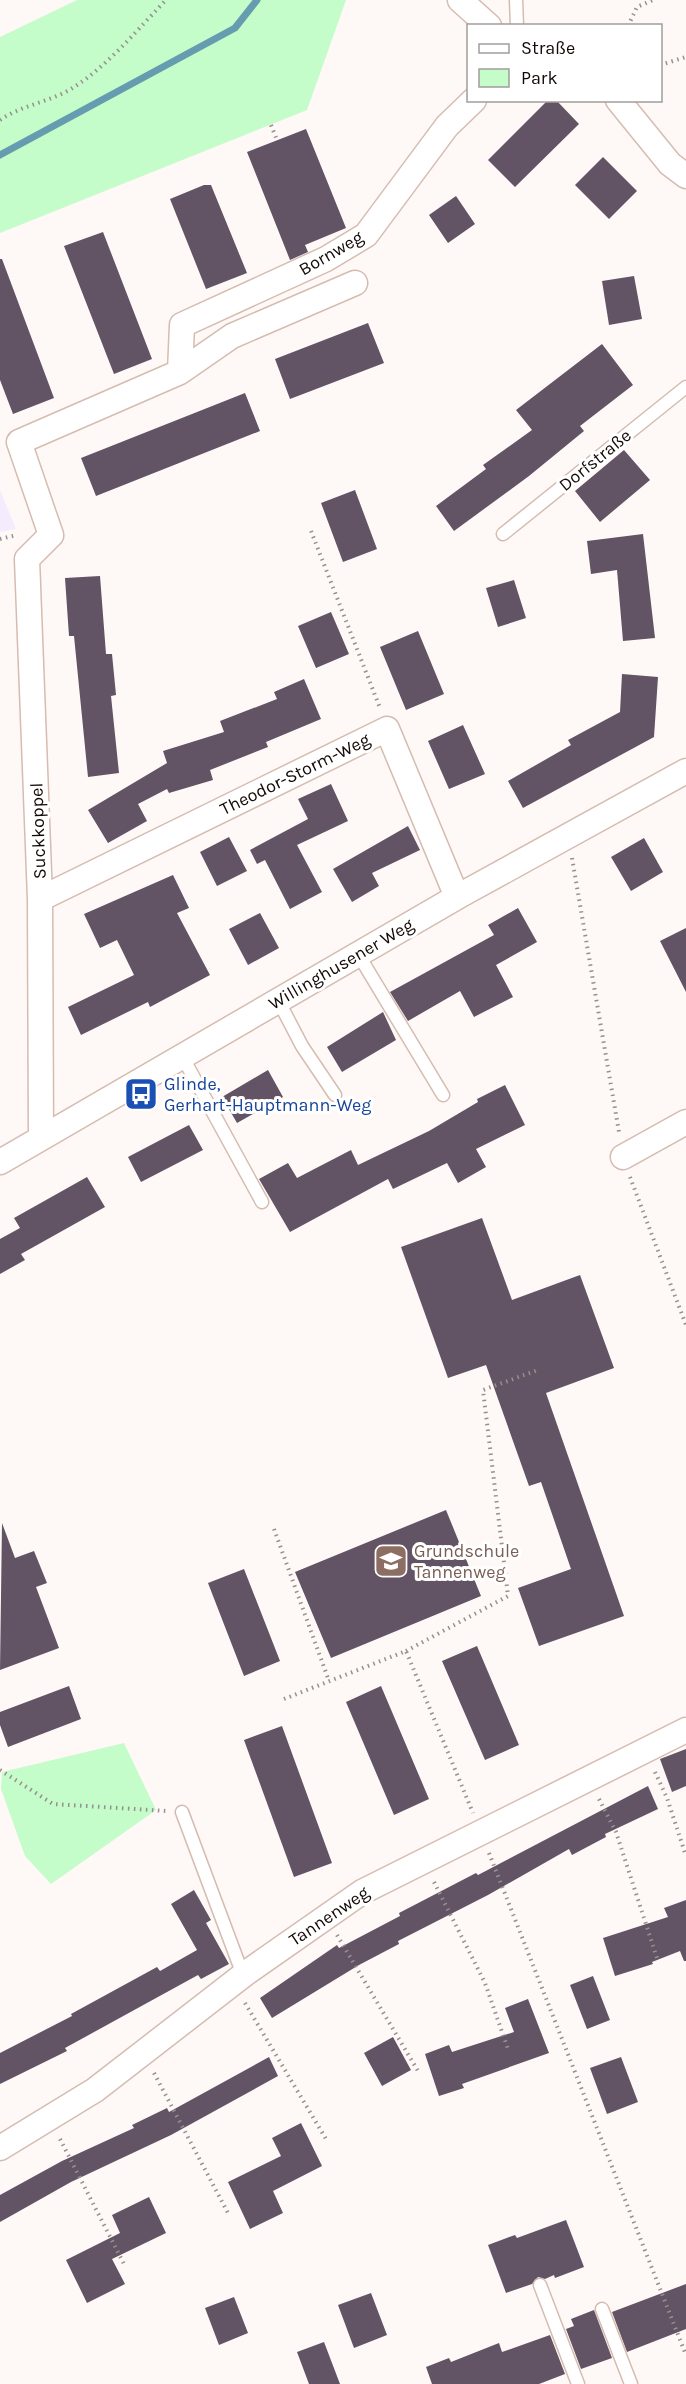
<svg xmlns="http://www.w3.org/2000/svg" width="686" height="2384" font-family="Karla,sans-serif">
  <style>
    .industrial { fill: #f4ecfd }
    .green { fill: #c4fcca }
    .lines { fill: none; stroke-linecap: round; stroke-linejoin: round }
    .stream { stroke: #669caf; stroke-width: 7 }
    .building { fill: #625365 }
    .lane-casing { stroke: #d6bcb0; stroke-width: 15 }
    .street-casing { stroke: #d6bcb0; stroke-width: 27 }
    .path { stroke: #97908d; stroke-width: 4; stroke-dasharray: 1.5 4.5; stroke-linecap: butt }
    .lane { stroke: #fff; stroke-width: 12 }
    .street { stroke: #fff; stroke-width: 24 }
    .labels { text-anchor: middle; stroke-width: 6; stroke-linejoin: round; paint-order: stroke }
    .street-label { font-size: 18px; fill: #130a07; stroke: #fff }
    .transit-label { font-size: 18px; fill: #164399; stroke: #fff; text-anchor: start }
    .education-label { font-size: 18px; fill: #785e54; stroke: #fff; text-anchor: start }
  </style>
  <rect width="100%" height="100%" fill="#fef9f6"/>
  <path class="industrial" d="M0 490 16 529 0 532Z"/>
  <path class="green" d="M77 0H346L307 110 0 233V37Z
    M124 1743 156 1810 51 1884 25 1856 1 1789 2 1772Z"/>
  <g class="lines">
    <path class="stream" d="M0 155 235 28 257 0"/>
  </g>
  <path class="building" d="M548 100H556L579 124 515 187 488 160Z
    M306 129 346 228 305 245 308 252 290 260 247 152Z
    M603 157 637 191 609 219 575 185Z
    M204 185H211L247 273 206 289 170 199Z
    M456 196 475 224 448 243 429 215Z
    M103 232 152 359 114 374 64 246Z
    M0 259H2L54 398 13 414 0 380Z
    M634 276 642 319 609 325 602 281Z
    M368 323 384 363 290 399 275 359Z
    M602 344 633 385 580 426 584 431 529 476 454 531 436 506 486 469 483 465 532 430 516 410Z
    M245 393 260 431 96 496 81 458Z
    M624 450 650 480 600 522 575 491Z
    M355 490 377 549 343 562 321 503Z
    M643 534 655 638 623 641 617 570 591 574 587 541Z
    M100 576 106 654H112L116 695 111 696 119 773 88 777 74 636H69L65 578Z
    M514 580 526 618 498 627 486 588Z
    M331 612 349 654 316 668 298 626Z
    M418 631 444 694 406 710 380 647Z
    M622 674 658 677 654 737 523 808 508 781 571 745 568 740 620 712Z
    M304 679 321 719 266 742 268 747 210 770 213 780 169 793 167 789 138 804 147 821 108 843 88 810 167 763 163 751 224 732 220 721 277 699 274 692Z
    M463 725 485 774 449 789 428 741Z
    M331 784 348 821 297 845 322 892 290 909 265 860 257 864 250 850 308 819 298 799Z
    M408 826 420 850 372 873 379 886 352 902 333 869Z
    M229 837 247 871 217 886 200 852Z
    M644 838 663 872 631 891 611 857Z
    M173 875 189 908 177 913 210 975 150 1007 148 1002 81 1035 68 1007 134 975 117 940 100 948 84 914Z
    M518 908 537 942 496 965 513 997 474 1017 460 991 408 1021 390 992 494 935 488 925Z
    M260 913 279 948 248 965 229 929Z
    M686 928V992L660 941Z
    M383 1012 396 1040 342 1072 327 1047Z
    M268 1070 283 1097 237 1123 222 1097Z
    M505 1085 525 1125 476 1149 486 1167 458 1183 447 1163 393 1189 388 1179 290 1232 259 1179 288 1163 297 1178 351 1150 358 1165 429 1131 478 1102 477 1099Z
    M189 1125 203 1150 141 1182 128 1157Z
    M87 1177 105 1207 21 1254 25 1260 0 1274V1239L20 1228 14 1218Z
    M482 1218 512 1300 580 1275 614 1368 546 1393 624 1616 539 1646 518 1588 571 1569 541 1482 529 1486 486 1365 448 1378 401 1247Z
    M446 1510 481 1596 331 1658 295 1572Z
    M2 1523 15 1558 34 1551 47 1583 36 1587 59 1648 0 1670Z
    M244 1569 280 1661 244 1676 208 1583Z
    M477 1646 519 1745 485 1760 442 1661Z
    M69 1686 81 1719 8 1747 0 1725V1712Z
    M381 1686 429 1799 394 1815 346 1702Z
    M282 1726 332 1863 294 1877 244 1740Z
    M686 1749V1786L672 1792 660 1759Z
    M648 1786 658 1809 605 1834 606 1837 572 1855 569 1849 488 1895 398 1941 399 1944 359 1965 272 2018 260 1998 337 1945 339 1948 400 1916 399 1913 476 1873 478 1875Z
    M194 1890 211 1920 206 1923 229 1964 201 1979 198 1975 65 2048 67 2051 0 2084V2053L72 2016 71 2014 157 1967 160 1971 197 1950 171 1904Z
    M686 1900V1961H684L680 1951 652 1962 653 1964 615 1976 603 1938 668 1917 664 1908Z
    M593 1976 610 2020 587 2029 570 1985Z
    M528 1999 549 2053 462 2084 464 2088 439 2096 425 2054 449 2045 452 2052 514 2032 505 2008Z
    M393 2037 411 2070 382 2086 364 2053Z
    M269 2057 278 2076 171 2135 71 2182 0 2222V2195L62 2161 134 2128 132 2125 167 2108 169 2112Z
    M621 2057 638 2102 607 2114 590 2068Z
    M301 2123 322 2166 273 2191 283 2213 250 2229 228 2182 281 2156 272 2138Z
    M149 2197 166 2233 112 2259 125 2284 87 2303 66 2260 120 2233 112 2215Z
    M566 2220 584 2267 555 2278 554 2275 545 2279 538 2277 532 2284 506 2293 488 2245 515 2235 517 2238Z
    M686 2284V2329L627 2352 612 2312Z
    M371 2293 387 2335 354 2348 338 2305Z
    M234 2297 248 2333 219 2345 205 2308Z
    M594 2310 612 2358 581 2369 566 2329 574 2326 571 2319Z
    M550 2335 565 2374 539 2384H432L426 2367 449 2358 451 2362 499 2343 502 2352Z
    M324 2342 340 2384H309L297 2352Z"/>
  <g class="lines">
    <g class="lane-casing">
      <path id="lane" d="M516 0 517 26
        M503 534 686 387
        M358 954 443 1095
        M278 1000 302 1046 335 1095
        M182 1056 262 1202
        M182 1812 243 1975
        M540 2285 578 2384
        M602 2309 631 2384"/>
    </g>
    <g class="street-casing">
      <path id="street" d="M460 0 489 26
        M618 100 670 164 686 176
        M180 372 232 336 355 283
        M40 899 387 729 457 897
        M41 1137 40 899 27 559 51 535 19 442 180 372 182 325 326 259 366 235 447 126 474 100
        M623 1157 686 1122
        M0 1162 457 897 686 771
        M0 2148 95 2090 246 1973 362 1892 686 1730"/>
    </g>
    <path class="path" d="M628 26 637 7 653 0
      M660 65 686 57
      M0 120C22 105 49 102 71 89 107 67 137 30 166 0
      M271 125 277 140
      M311 531 380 708
      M0 539 17 535
      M572 858 619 1132
      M630 1177 686 1325
      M274 1529 329 1681
      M406 1651 508 1596 483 1390 538 1370
      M284 1699 406 1651 473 1813
      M0 1770 53 1804 167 1811
      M655 1772 667 1798 686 1856
      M599 1799 616 1832 657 1958
      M489 1853 686 2355
      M434 1882 485 1983 508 2049
      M337 1935 418 2071
      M245 2003 326 2139
      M154 2073 228 2213
      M60 2139 124 2264"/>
    <use href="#lane" class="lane"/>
    <use href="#street" class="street"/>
  </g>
  <defs>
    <g id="bus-square" transform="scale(1.725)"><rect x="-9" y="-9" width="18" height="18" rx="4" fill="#1a4fb4" stroke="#fff"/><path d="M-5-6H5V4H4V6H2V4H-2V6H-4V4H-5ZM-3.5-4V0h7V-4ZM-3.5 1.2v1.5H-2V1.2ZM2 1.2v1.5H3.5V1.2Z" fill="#fff"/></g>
    <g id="school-square" transform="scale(1.725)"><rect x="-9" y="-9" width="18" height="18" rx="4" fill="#8d6e63" stroke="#fff"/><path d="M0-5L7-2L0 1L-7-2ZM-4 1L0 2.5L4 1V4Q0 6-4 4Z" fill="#fff"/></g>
  </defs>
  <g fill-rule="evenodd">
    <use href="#bus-square" x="141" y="1094"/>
    <use href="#school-square" x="391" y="1561"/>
  </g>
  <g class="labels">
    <g class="street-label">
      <text transform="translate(331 253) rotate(-30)" y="6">Bornweg</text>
      <text transform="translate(595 460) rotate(-39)" y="6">Dorfstraße</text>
      <text transform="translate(295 774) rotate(-26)" y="6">Theodor-Storm-Weg</text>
      <text transform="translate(38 831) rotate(-92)" y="6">Suckkoppel</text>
      <text transform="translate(341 964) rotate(-30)" y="6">Willinghusener Weg</text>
      <text transform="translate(329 1916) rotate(-34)" y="6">Tannenweg</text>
    </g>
    <g class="transit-label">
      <text x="164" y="1090">Glinde,<tspan x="164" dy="21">Gerhart-Hauptmann-Weg</tspan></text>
    </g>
    <g class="education-label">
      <text x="414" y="1557">Grundschule<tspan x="414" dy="21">Tannenweg</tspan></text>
    </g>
  </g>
  <rect x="467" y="24" width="195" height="78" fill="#ffffff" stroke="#a19d9c" stroke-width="1.5"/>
  <rect x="479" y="44" width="30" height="9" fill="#ffffff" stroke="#a19d9c" stroke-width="1.5"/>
  <text x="521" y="54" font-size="18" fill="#130a07">Straße</text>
  <rect x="479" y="69" width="30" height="18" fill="#c4fcca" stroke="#a19d9c" stroke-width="1.5"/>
  <text x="521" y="84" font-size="18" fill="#130a07">Park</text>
</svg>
